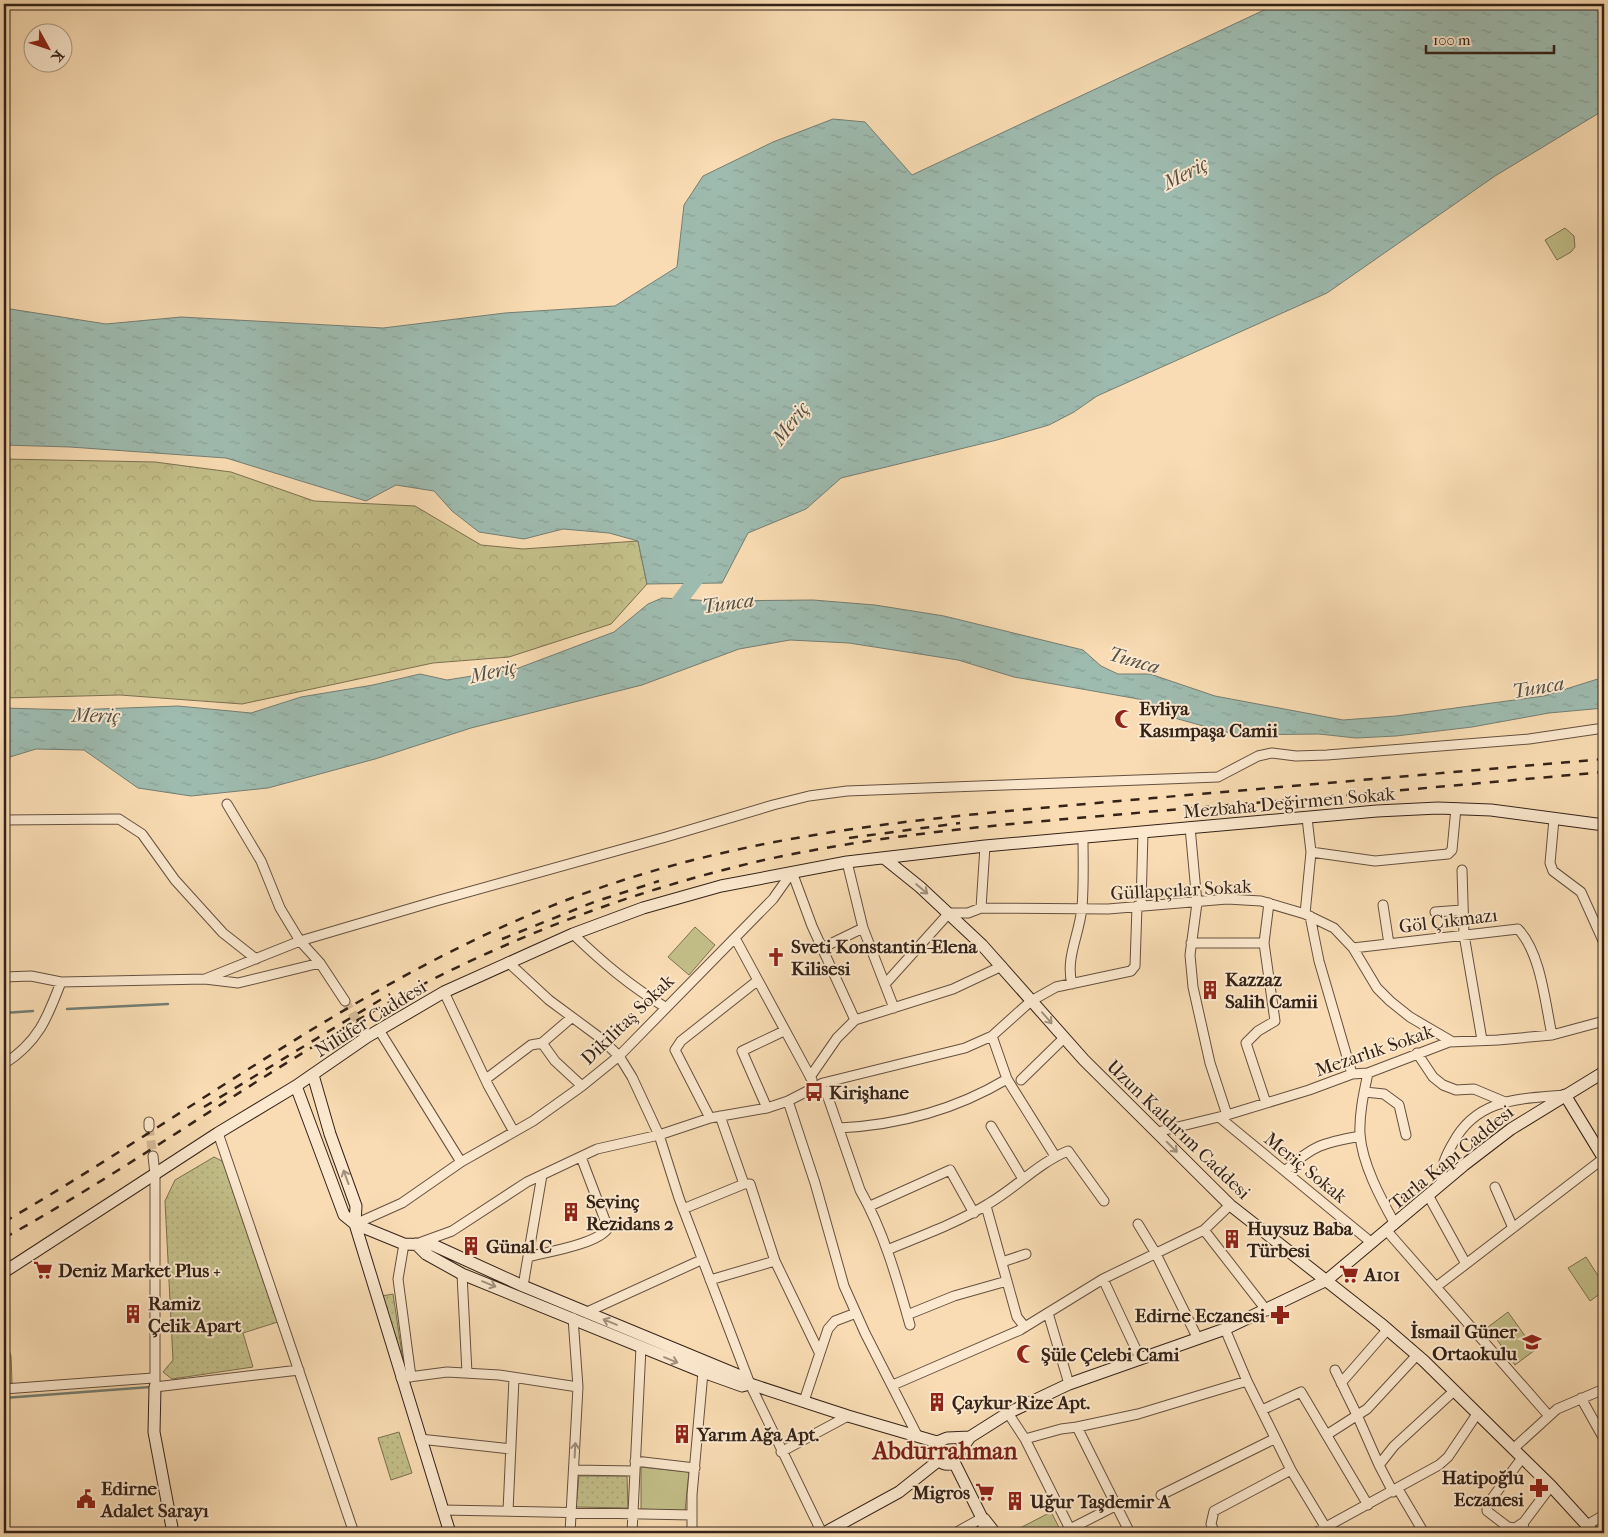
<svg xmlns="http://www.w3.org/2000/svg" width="1608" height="1537" font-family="'IM FELL French Canon',serif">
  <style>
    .grass { fill: url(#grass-dots); stroke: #7c7050 }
    .forest { fill: url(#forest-crowns); stroke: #7c7050 }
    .park { fill: #c3bf89; stroke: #7c7050 }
    .water { fill: url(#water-ripples); stroke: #747e73 }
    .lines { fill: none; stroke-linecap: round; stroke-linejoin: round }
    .stream { stroke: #747e73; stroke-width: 2.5 }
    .river { stroke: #9ebbaf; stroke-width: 15 }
    .street-tunnel { stroke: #d2b794; stroke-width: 9; stroke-dasharray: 9 4.5; stroke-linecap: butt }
    .street-casing { stroke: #65503f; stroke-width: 11 }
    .secondary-casing { stroke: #342218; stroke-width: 13 }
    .street { stroke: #fbe8ce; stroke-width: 9 }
    .secondary { stroke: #fbe8ce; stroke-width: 11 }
    .rail { stroke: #342218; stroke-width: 2.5; stroke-dasharray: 9 9; stroke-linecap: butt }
    .oneway { stroke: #a18f7c }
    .labels { text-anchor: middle; stroke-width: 4; stroke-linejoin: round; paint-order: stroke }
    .poi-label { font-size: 19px; font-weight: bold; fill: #342218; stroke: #fbe8ce; text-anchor: start }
    .street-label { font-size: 19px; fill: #342218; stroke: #fbe8ce }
    .water-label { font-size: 20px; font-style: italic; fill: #545045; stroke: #fbe8ce }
    .district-label { font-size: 24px; font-weight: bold; fill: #7a1f14; stroke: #fbe8ce }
  </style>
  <defs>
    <pattern id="grass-dots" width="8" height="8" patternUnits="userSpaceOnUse" patternTransform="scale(1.25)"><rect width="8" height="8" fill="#c3bf89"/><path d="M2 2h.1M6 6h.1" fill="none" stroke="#a8a476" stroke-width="1.8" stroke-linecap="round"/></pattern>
    <pattern id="forest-crowns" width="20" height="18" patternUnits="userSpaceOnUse" patternTransform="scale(1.25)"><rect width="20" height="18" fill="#c3bf89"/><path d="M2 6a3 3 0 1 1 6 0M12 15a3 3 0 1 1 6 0" fill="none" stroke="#a8a476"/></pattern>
    <pattern id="water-ripples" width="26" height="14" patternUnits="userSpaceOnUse" patternTransform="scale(1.25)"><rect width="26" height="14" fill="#9ebbaf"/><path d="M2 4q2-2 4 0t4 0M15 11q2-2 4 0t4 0" fill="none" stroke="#89a096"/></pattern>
  </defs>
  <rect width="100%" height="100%" fill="#f9dcb3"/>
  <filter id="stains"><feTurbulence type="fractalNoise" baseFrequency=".004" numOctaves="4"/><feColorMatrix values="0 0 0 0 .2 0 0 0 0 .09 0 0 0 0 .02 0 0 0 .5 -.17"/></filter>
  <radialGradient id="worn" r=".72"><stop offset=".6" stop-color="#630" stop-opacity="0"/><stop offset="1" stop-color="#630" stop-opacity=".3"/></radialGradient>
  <path class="grass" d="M214 1157 226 1163 278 1322 243 1333 253 1367 172 1379 163 1372 173 1360 165 1201 175 1180Z
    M393 1294 404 1367 382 1296Z
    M4 1337 11 1356 12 1383H4Z
    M399 1432 412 1473 391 1480 378 1438Z
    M579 1476H627L628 1508 576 1507Z"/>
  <path class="forest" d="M4 459 155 462 231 472 314 501 415 506 481 545 523 549 638 541 647 584 611 624 509 657 433 663 242 704 120 695 4 698Z"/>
  <path class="park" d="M1565 228 1574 236 1575 247 1571 252 1557 260 1545 240Z
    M695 927 715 945 689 975 668 957Z
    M1586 1257 1604 1285V1291L1590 1301 1568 1268Z
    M1508 1312 1535 1350 1515 1365 1488 1327Z
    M641 1467 689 1472 685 1511 641 1509Z
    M1051 1512 1062 1533H1023L1020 1528Z"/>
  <path class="water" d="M1277 4H1604V110L1495 176 1327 293 1097 396 1074 412 1049 425 997 440 841 478 806 509 748 533 722 583 647 584 638 541 609 533 563 529 524 539 479 532 452 511 434 491 396 485 366 501 226 458 70 447 4 445V308L106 324 181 317 383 328 505 313 615 306 677 267 684 205 703 176 773 142 833 119 865 122 912 175Z
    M662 598 712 601 813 600 875 605 944 616 1083 650 1101 666 1118 674H1150L1215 696 1343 720 1396 716 1544 696 1604 677V708L1549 713 1472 727 1396 736 1356 738 1319 734 1236 735 1178 719 1144 700 1014 677 958 660 849 643 790 640 739 649 642 685 471 728 375 759 268 788 191 796 138 788 84 750 36 749 10 757 4 755V708L73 710 178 706 251 713 301 697 373 685 420 674 447 680 516 669 614 632 648 604Z"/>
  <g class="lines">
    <path class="stream" d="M67 1009 168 1004
      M4 1013 33 1011
      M4 1398 150 1387"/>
    <path class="river" d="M669 615 705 567"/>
    <path class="street-tunnel" d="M345 1001 360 1026
      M149 1127 153 1156"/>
    <g class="street-casing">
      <path id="street" d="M227 804 261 861 280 908 300 941 320 963 345 1001
        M1554 819 1550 863 1553 871 1581 892 1604 943
        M4 820 119 819 142 834 175 880 223 933 256 959
        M1190 827 1197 903 1190 955 1193 987 1210 1063 1227 1115
        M1311 852 1375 861 1448 854 1452 850 1456 808
        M847 862 863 928 894 1008
        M1462 870 1464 935 1482 1040
        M792 872 812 926 855 1020
        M1141 905 1143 832
        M1383 905 1389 944
        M981 908 985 846
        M1435 912 1462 910
        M1305 914 1311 852 1307 818
        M1310 916 1319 961 1352 1074
        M573 934C603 963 629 985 665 1007
        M735 938 812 1080
        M1191 943H1264
        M822 948 863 928
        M1353 948 1518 929C1541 953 1545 1003 1552 1035
        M508 962 549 1000 599 1037 619 1056 632 1077 659 1135 679 1198 750 1384 822 1533
        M4 977 31 976 61 982 205 979 238 983 320 963
        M205 979 300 941 436 901 666 837 773 805 809 796 847 791 1218 777 1258 756 1272 753 1296 756 1327 755 1529 739 1604 728
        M886 983 949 913H968L981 908 1108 909 1227 899 1261 901 1305 914 1334 928 1353 948 1377 988 1390 1001 1410 1017 1451 1041
        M1072 984C1065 958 1080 933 1082 907 1084 884 1083 860 1083 837
        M444 992 488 1085 514 1132
        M360 1026 367 1037
        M379 1030 461 1162
        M992 1036 1007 1079 1055 1156
        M542 1043 555 1061 582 1086
        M1417 1053 1433 1077 1443 1085 1456 1090 1474 1089 1505 1102
        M4 1064C38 1042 47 1019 61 982
        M1368 1073C1364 1092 1359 1114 1360 1134 1362 1164 1381 1199 1395 1224
        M810 1077 837 1038 855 1020 953 989 1002 966
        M486 1079 531 1045 542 1043 571 1018
        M1021 1080 1064 1038
        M823 1083 860 1190C884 1232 897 1279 910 1325
        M1365 1092 1384 1094 1399 1105 1406 1135
        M788 1101 815 1183 844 1286 865 1333 917 1435
        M1266 1103 1246 1043 1258 1031 1275 1021 1264 943 1269 903
        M767 1108 742 1051 784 1031
        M1219 1117 1372 1243
        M710 1118 675 1050 681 1041 757 981
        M149 1122V1127
        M991 1126 1023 1179
        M839 1128C900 1125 955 1110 1007 1079
        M1157 1132 1227 1115 1309 1090 1352 1074 1368 1073 1449 1042 1498 1040 1552 1035 1604 1021
        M218 1133 354 1533
        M153 1156 155 1174V1387L299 1370
        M1285 1171C1313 1145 1323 1143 1360 1136
        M744 1184H750L775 1261
        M1442 1184C1440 1168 1445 1157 1453 1143 1477 1098 1519 1099 1564 1095
        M1495 1187 1513 1228
        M1428 1195 1466 1264
        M870 1206 950 1170 974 1213
        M986 1206 1017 1317 1025 1327
        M683 1209 744 1184 720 1116
        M355 1224 402 1203 461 1162 533 1121 582 1086 619 1056 773 899 792 872
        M1138 1224 1155 1252 1198 1339
        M1204 1230 1267 1311
        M1387 1231 1549 1416
        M419 1243 452 1231 527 1182 597 1149 659 1135 710 1118 767 1108 788 1101 823 1083 965 1048 992 1036 1031 1001 1056 987 1131 971 1135 966 1137 906
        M404 1244 398 1279 411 1377
        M887 1250C921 1236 957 1223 988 1204 1016 1188 1038 1163 1068 1151L1104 1201
        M528 1257C547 1252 598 1244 608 1228L581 1157
        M1002 1262 1026 1254
        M462 1274 467 1373
        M1103 1279 1140 1358
        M710 1280 775 1261 819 1352
        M523 1286 542 1175
        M1436 1287 1604 1158
        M587 1312 701 1260
        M1048 1313 1069 1384
        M907 1315 954 1296 1007 1281
        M1335 1370 1357 1415 1379 1465
        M401 1378 447 1372 499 1375 578 1387
        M1341 1383 1388 1329
        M893 1385 1020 1330 1103 1279 1204 1230 1230 1205
        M4 1389 153 1378
        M1581 1398 1604 1439
        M804 1401 828 1329 835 1321 856 1313
        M1262 1410 1301 1392 1368 1505
        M1008 1413 1025 1439 1072 1533
        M1077 1427 1138 1414 1247 1381
        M1328 1434 1367 1409 1417 1355
        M420 1439 511 1449
        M1025 1439 1061 1429 1077 1427 1130 1533
        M1513 1449 1557 1409 1604 1389
        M781 1452 848 1416
        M1522 1458 1487 1505V1511L1508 1527 1515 1528 1524 1522
        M635 1461 695 1468
        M574 1470 634 1471
        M1291 1470 1329 1533
        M1398 1489 1424 1533
        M1393 1492 1379 1465 1394 1446 1454 1391
        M1161 1495 1274 1439
        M442 1510 692 1515
        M508 1511 514 1378
        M1587 1525 1604 1515
        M1070 1529 1115 1506
        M570 1533 578 1387 573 1318
        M632 1533 641 1347
        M692 1533V1495L703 1372
        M955 1533 982 1518
        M1215 1533 1211 1524 1214 1511 1291 1470 1247 1381 1225 1329
        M1315 1533 1439 1465 1448 1457 1477 1414
        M1522 1533 1524 1522 1551 1486"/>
    </g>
    <g class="secondary-casing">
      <path id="secondary" d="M884 858 920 887 982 945 1084 1060 1230 1205 1380 1323 1424 1361 1551 1486 1594 1533
        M313 1075 330 1134 356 1206 355 1224 450 1533
        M296 1086 344 1215 355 1224 404 1244 433 1245 523 1286 743 1377 750 1384 848 1416 937 1442
        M1565 1095 1604 1159
        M416 1244 426 1254 462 1274 703 1372 742 1386 750 1384
        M4 1272 218 1133 296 1086 367 1037 444 992 573 934 643 908 721 886 847 862 985 846 1377 811 1438 808 1491 810 1604 825
        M155 1387 154 1432 173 1533
        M970 1437 947 1438 937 1442 933 1449C935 1458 941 1466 951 1464L970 1437 1008 1413 1069 1384 1225 1329 1327 1280 1464 1165 1511 1129 1604 1072
        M954 1462 982 1518 986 1533
        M984 1519 995 1533
        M824 1533 899 1492 938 1461"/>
    </g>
    <use href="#street" class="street"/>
    <use href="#secondary" class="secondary"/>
    <path class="rail" d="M849 838 960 823
      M502 939 594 902 659 881
      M204 1107 390 994
      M4 1222C198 1110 377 967 591 891 762 830 939 817 1119 801 1281 787 1443 773 1604 759
      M4 1238C171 1146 322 1025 497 949 582 911 673 881 764 860 897 831 1035 822 1170 810 1315 798 1460 785 1604 772"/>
  </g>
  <defs><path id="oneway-shaft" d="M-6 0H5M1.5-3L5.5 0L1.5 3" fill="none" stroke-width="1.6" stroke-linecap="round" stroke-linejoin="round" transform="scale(1.25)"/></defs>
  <g class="oneway">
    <use href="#oneway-shaft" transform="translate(922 889) rotate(40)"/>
    <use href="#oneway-shaft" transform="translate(1047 1018) rotate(49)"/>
    <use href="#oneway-shaft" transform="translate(1172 1147) rotate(45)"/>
    <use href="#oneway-shaft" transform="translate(346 1177) rotate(-110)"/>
    <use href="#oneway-shaft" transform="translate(489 1284) rotate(22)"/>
    <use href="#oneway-shaft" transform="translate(610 1322) rotate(-158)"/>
    <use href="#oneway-shaft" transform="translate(671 1360) rotate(22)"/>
    <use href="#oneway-shaft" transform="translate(575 1450) rotate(-87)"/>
  </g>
  <defs>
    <g id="mosque-bare" transform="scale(1.5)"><path d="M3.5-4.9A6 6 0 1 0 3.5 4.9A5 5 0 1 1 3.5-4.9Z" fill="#8f2418" stroke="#fbe8ce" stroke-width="2.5" paint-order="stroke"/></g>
    <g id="church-bare" transform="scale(1.5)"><path d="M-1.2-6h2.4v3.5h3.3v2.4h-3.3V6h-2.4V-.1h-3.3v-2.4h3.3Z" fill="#8f2418" stroke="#fbe8ce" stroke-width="2.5" paint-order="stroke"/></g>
    <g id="building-bare" transform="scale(1.5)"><path d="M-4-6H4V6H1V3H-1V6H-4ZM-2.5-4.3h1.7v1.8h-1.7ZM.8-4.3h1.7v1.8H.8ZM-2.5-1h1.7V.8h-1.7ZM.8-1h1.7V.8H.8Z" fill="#8f2418" stroke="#fbe8ce" stroke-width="2.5" paint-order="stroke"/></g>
    <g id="bus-bare" transform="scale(1.5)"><path d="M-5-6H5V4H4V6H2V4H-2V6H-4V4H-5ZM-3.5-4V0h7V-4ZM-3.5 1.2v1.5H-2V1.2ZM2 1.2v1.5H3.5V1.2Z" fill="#8f2418" stroke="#fbe8ce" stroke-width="2.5" paint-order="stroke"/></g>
    <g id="supermarket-bare" transform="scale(1.5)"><path d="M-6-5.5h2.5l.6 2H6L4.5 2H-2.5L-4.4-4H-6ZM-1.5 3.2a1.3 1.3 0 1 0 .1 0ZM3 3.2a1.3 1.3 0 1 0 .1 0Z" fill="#8f2418" stroke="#fbe8ce" stroke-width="2.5" paint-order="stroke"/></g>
    <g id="pharmacy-bare" transform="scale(1.5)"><path d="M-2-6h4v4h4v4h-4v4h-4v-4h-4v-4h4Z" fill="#8f2418" stroke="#fbe8ce" stroke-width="2.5" paint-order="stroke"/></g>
    <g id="school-bare" transform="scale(1.5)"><path d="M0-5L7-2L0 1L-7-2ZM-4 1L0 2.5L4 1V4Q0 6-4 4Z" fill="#8f2418" stroke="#fbe8ce" stroke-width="2.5" paint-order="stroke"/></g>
    <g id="civic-bare" transform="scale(1.5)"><path d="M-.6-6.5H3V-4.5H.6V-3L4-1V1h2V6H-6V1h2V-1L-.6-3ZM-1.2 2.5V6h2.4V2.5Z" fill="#8f2418" stroke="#fbe8ce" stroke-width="2.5" paint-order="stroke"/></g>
  </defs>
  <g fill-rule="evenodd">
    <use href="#mosque-bare" x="1124" y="719"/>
    <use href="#church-bare" x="776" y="957"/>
    <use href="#building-bare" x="1210" y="990"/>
    <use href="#bus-bare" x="814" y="1092"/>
    <use href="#building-bare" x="571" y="1212"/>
    <use href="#building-bare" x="1232" y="1239"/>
    <use href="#building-bare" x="471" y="1246"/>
    <use href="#supermarket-bare" x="43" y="1270"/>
    <use href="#supermarket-bare" x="1349" y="1274"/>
    <use href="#building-bare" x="133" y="1314"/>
    <use href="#pharmacy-bare" x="1280" y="1315"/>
    <use href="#school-bare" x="1532" y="1342"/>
    <use href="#mosque-bare" x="1026" y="1354"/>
    <use href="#building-bare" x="937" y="1402"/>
    <use href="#building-bare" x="682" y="1434"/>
    <use href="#pharmacy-bare" x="1539" y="1488"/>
    <use href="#supermarket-bare" x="985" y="1492"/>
    <use href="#civic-bare" x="86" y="1499"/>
    <use href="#building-bare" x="1015" y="1501"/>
  </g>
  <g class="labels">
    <g class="poi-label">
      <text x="1139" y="715">Evliya<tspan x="1139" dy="22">Kasımpaşa Camii</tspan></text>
      <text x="791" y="953">Sveti Konstantin-Elena<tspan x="791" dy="22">Kilisesi</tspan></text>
      <text x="1225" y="986">Kazzaz<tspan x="1225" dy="22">Salih Camii</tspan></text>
      <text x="829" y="1099">Kirişhane</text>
      <text x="586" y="1208">Sevinç<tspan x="586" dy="22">Rezidans 2</tspan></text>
      <text x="1247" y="1235">Huysuz Baba<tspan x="1247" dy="22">Türbesi</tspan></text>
      <text x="486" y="1253">Günal C</text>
      <text x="58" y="1277">Deniz Market Plus +</text>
      <text x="1364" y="1281">A101</text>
      <text x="148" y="1310">Ramiz<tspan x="148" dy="22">Çelik Apart</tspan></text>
      <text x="1265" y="1322" text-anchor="end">Edirne Eczanesi</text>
      <text x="1517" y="1338" text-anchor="end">İsmail Güner<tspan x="1517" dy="22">Ortaokulu</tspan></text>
      <text x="1041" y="1361">Şüle Çelebi Cami</text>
      <text x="952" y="1409">Çaykur Rize Apt.</text>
      <text x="697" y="1441">Yarım Ağa Apt.</text>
      <text x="1524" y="1484" text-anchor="end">Hatipoğlu<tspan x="1524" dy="22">Eczanesi</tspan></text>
      <text x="101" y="1495">Edirne<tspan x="101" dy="22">Adalet Sarayı</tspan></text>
      <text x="970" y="1499" text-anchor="end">Migros</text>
      <text x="1030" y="1508">Uğur Taşdemir A</text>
    </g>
    <g class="street-label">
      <text transform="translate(1289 802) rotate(-5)" y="7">Mezbaha Değirmen Sokak</text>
      <text transform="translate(1181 889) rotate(-3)" y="7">Güllapçılar Sokak</text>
      <text transform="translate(1448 920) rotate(-7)" y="7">Göl Çıkmazı</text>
      <text transform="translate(370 1018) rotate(-32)" y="7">Nilüfer Caddesi</text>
      <text transform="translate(627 1019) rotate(-44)" y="7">Dikilitaş Sokak</text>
      <text transform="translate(1374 1050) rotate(-19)" y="7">Mezarlık Sokak</text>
      <text transform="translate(1179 1129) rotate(44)" y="7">Uzun Kaldırım Caddesi</text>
      <text transform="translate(1451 1157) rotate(-39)" y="7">Tarla Kapı Caddesi</text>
      <text transform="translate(1306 1167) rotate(39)" y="7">Meriç Sokak</text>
    </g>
    <g class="water-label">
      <text transform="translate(1185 173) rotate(-28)" y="7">Meriç</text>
      <text transform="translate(790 423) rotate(-53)" y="7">Meriç</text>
      <text transform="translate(728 603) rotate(-8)" y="7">Tunca</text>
      <text transform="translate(1134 660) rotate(16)" y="7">Tunca</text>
      <text transform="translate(493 671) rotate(-13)" y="7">Meriç</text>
      <text transform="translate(1538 687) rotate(-10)" y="7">Tunca</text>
      <text transform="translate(96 715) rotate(1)" y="7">Meriç</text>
    </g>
    <g class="district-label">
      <text x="945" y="1459">Abdurrahman</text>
    </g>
  </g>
  <rect width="1608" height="1537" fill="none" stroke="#f9dcb3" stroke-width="20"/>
  <rect x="5" y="5" width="1598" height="1527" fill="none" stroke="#342218" stroke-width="2.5"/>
  <rect x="10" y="10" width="1588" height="1517" fill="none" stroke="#342218"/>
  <g transform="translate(48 48) rotate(130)"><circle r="24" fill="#fbe8ce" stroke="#ab9985"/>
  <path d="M0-4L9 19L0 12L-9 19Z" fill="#8f2418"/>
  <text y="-8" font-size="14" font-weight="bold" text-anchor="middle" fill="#342218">K</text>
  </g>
  <path d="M1426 45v8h128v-8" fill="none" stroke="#342218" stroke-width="2.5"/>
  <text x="1433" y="45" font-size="15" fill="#342218" stroke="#fbe8ce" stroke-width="4" paint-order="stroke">100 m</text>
  <rect width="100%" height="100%" filter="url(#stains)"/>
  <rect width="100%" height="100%" fill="url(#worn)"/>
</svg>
